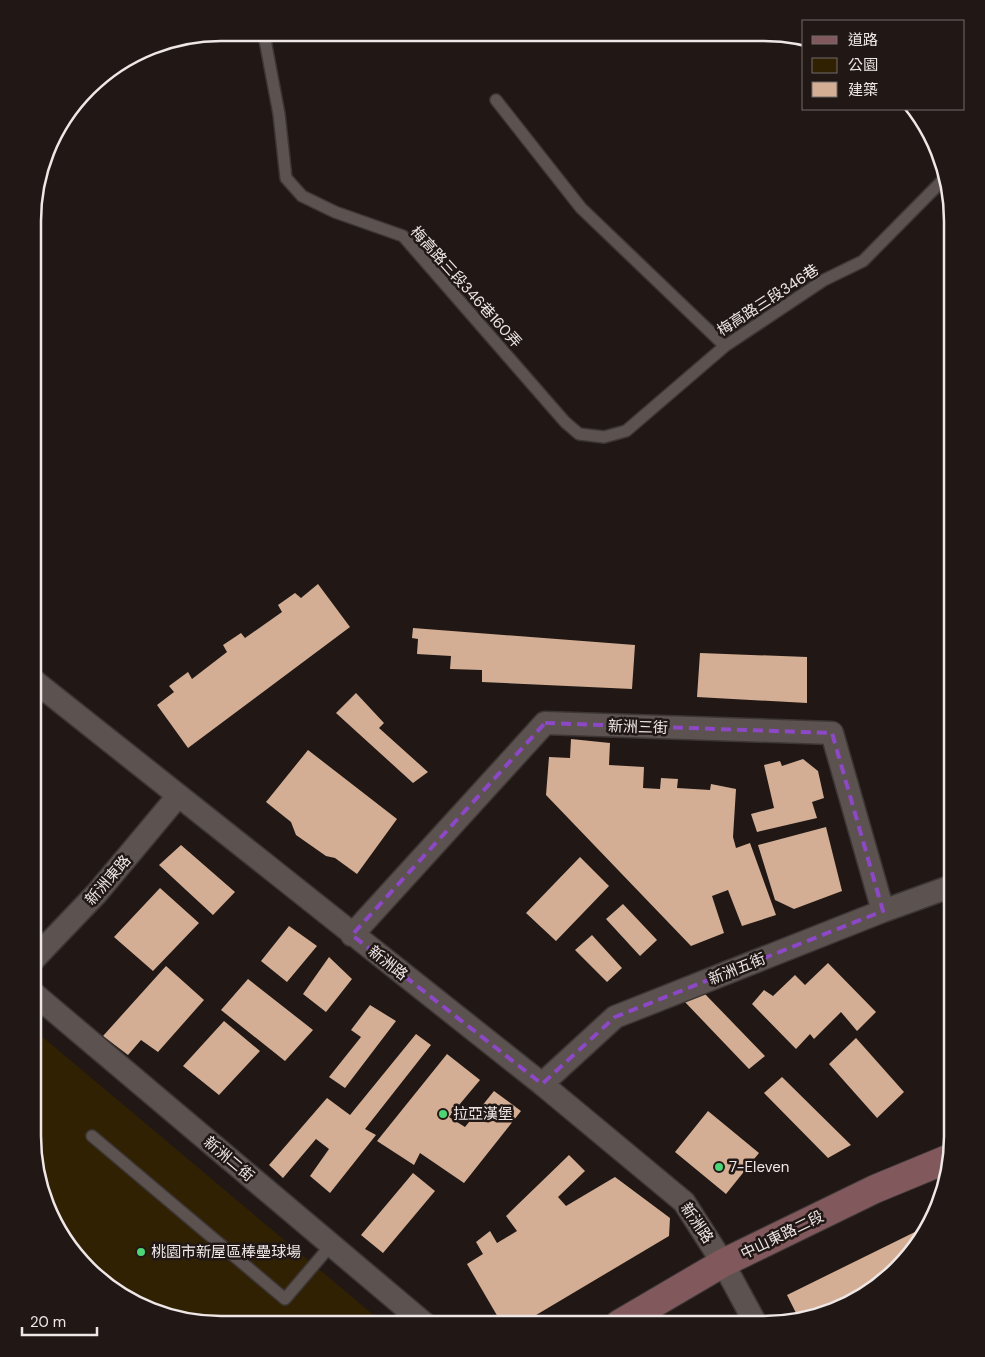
<svg xmlns="http://www.w3.org/2000/svg" width="985" height="1357" font-family="'DM Sans','Noto Sans TC',sans-serif">
  <style>
    .green { fill: #312103 }
    .building { fill: #d3ae94 }
    .lines { fill: none; stroke-linecap: round; stroke-linejoin: round }
    .service-casing { stroke: #3c3635; stroke-width: 14 }
    .minor-casing { stroke: #3c3635; stroke-width: 25 }
    .secondary-casing { stroke: #3c3635; stroke-width: 30 }
    .service { stroke: #5c524f; stroke-width: 11 }
    .minor { stroke: #5c524f; stroke-width: 22 }
    .secondary { stroke: #81585c; stroke-width: 28 }
    .marked { fill: none; stroke: #8c48c5; stroke-width: 4; stroke-dasharray: 10 6; stroke-linejoin: round }
    .poi-dot { fill: #4dd676; stroke: #211816; stroke-width: 2 }
    .labels { text-anchor: middle; stroke-width: 5; stroke-linejoin: round; paint-order: stroke }
    .street-label { font-size: 15px; fill: #eee7e6; stroke: #211816 }
    .poi-label { font-size: 15px; fill: #eee7e6; stroke: #211816; text-anchor: start }
    .rim { fill: none; stroke: #eee7e6; stroke-width: 2.5 }
  </style>
  <rect width="100%" height="100%" fill="#211816"/>
  <path class="green" d="M33 1029 383 1323H197L150 1310 107 1286 52 1219 33 1136Z"/>
  <path class="building" d="M318 584 350 627 188 748 157 705 174 692 169 686 188 672 192 679 227 652 223 645 241 633 245 638 282 612 278 605 295 593 301 598Z
    M413 628 635 645 632 689 482 682V670L450 669 451 656 417 654 418 639 412 638Z
    M700 653 807 657V703L697 697Z
    M947 654H952V703H944Z
    M356 693 384 723 379 728 428 772 413 783 336 713Z
    M571 739 610 743 609 765 644 767 643 788 660 789 661 778 678 779 677 788 710 790 711 784 736 789 733 837 736 848 750 843 776 915 742 926 728 890 712 896 724 933 691 946 546 795 549 757 570 758Z
    M308 750 397 819 357 874 335 858 326 856 296 835 291 822 266 802Z
    M803 759 818 771 824 798 812 802 817 818 757 832 751 814 774 808 764 765 780 761 782 766Z
    M826 827 842 891 794 909 775 900 758 845Z
    M181 845 235 892 213 915 159 865Z
    M580 857 609 886 556 941 526 913Z
    M160 888 199 923 153 971 114 937Z
    M623 904 657 940 640 956 606 919Z
    M289 926 317 946 287 982 261 961Z
    M592 935 622 968 607 982 575 950Z
    M329 957 352 979 326 1012 303 994Z
    M828 963 876 1012 857 1031 841 1012 814 1039 810 1034 796 1049 752 1004 764 990 773 996 795 975 805 985Z
    M166 966 204 1000 158 1052 141 1040 128 1055 103 1036Z
    M248 979 313 1030 285 1061 221 1010Z
    M705 994 765 1056 749 1069 684 1001Z
    M370 1005 396 1021 345 1088 329 1077 361 1037 351 1030Z
    M224 1021 260 1051 219 1095 183 1066Z
    M416 1034 431 1045 365 1129 376 1135 330 1193 310 1176 329 1149 316 1139 283 1178 269 1165 327 1098 350 1115Z
    M856 1038 904 1092 877 1118 829 1064Z
    M447 1054 480 1080 449 1117 465 1127 494 1091 521 1111 464 1183 420 1153 414 1165 377 1141Z
    M782 1077 851 1145 828 1158 764 1093Z
    M708 1111 759 1153 726 1194 675 1152Z
    M569 1155 585 1171 558 1197 566 1206 615 1177 670 1218 669 1236 521 1324H502L467 1264 483 1254 476 1242 490 1231 497 1243 517 1231 506 1216Z
    M413 1173 435 1191 383 1253 361 1235Z
    M923 1228 925 1232 920 1241 888 1278 847 1305 798 1317 787 1295Z"/>
  <g class="lines">
    <g class="service-casing">
      <path id="service" d="M261 33 265 40 279 114 286 178 302 196 335 212 403 236 565 422 579 434 604 437 626 431 725 346 824 280 863 261 943 180
        M496 100 581 208 725 346
        M950 717H952
        M92 1136 285 1299 331 1245"/>
    </g>
    <g class="minor-casing">
      <path id="minor" d="M33 680 542 1084 684 1202 723 1263 756 1324
        M352 935 545 723 832 733 883 911
        M33 960 97 893 178 796
        M33 993 425 1324
        M542 1084 615 1017 883 911 952 886"/>
    </g>
    <g class="secondary-casing">
      <path id="secondary" d="M619 1324 723 1263 875 1189 950 1158"/>
    </g>
    <use href="#service" class="service"/>
    <use href="#minor" class="minor"/>
    <use href="#secondary" class="secondary"/>
  </g>
  <path class="marked" d="M545 723 832 733 883 911 615 1017 542 1084 352 935Z"/>
  <g class="poi-dot">
    <circle cx="443" cy="1114" r="5"/>
    <circle cx="719" cy="1167" r="5"/>
    <circle cx="141" cy="1252" r="5"/>
  </g>
  <g class="labels">
    <g class="street-label">
      <text transform="translate(466 287) rotate(48)" y="5">梅高路三段346巷160弄</text>
      <text transform="translate(768 300) rotate(-33)" y="5">梅高路三段346巷</text>
      <text transform="translate(638 727) rotate(2)" y="5">新洲三街</text>
      <text transform="translate(108 880) rotate(-49)" y="5">新洲東路</text>
      <text transform="translate(388 963) rotate(38)" y="5">新洲路</text>
      <text transform="translate(737 969) rotate(-22)" y="5">新洲五街</text>
      <text transform="translate(229 1159) rotate(40)" y="5">新洲二街</text>
      <text transform="translate(697 1223) rotate(56)" y="5">新洲路</text>
      <text transform="translate(782 1235) rotate(-26)" y="5">中山東路二段</text>
    </g>
    <g class="poi-label">
      <text x="453" y="1119">拉亞漢堡</text>
      <text x="729" y="1172">7-Eleven</text>
      <text x="151" y="1257">桃園市新屋區棒壘球場</text>
    </g>
  </g>
  <path d="M0 0H985V1357H0ZM221 41H764A180 180 0 0 1 944 221V1136A180 180 0 0 1 764 1316H221A180 180 0 0 1 41 1136V221A180 180 0 0 1 221 41Z" fill="#211816" fill-rule="evenodd"/>
  <path class="rim" d="M221 41H764A180 180 0 0 1 944 221V1136A180 180 0 0 1 764 1316H221A180 180 0 0 1 41 1136V221A180 180 0 0 1 221 41Z"/>
  <rect x="802" y="20" width="162" height="90" fill="#211816" stroke="#736b69"/>
  <rect x="812" y="36" width="25" height="8" fill="#81585c" stroke="#736b69"/>
  <text x="848" y="45" font-size="15" fill="#eee7e6">道路</text>
  <rect x="812" y="58" width="25" height="15" fill="#312103" stroke="#736b69"/>
  <text x="848" y="70" font-size="15" fill="#eee7e6">公園</text>
  <rect x="812" y="82" width="25" height="15" fill="#d3ae94" stroke="#736b69"/>
  <text x="848" y="95" font-size="15" fill="#eee7e6">建築</text>
  <path d="M22 1327v8h75v-8" fill="none" stroke="#eee7e6" stroke-width="2.5"/>
  <text x="30" y="1327" font-size="15" fill="#eee7e6" stroke="#211816" stroke-width="4" paint-order="stroke">20 m</text>
</svg>
